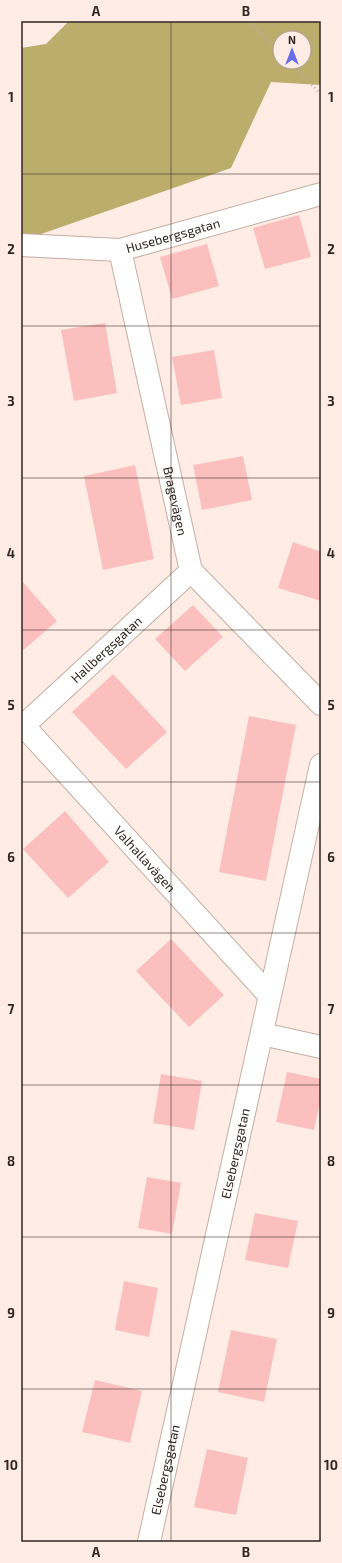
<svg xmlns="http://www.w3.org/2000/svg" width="342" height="1563" font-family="'Exo 2',sans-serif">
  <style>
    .forest { fill: #bcad6d; fill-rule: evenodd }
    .building { fill: #fbc0be }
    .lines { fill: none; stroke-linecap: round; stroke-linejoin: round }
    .street-casing { stroke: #c3aea4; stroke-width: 24 }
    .path { stroke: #bcada6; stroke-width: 2.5; stroke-dasharray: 1 3; stroke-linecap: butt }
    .street { stroke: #fff; stroke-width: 22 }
    .grid { fill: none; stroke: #2f2723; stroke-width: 1; stroke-opacity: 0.55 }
    .labels { text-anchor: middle; stroke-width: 4; stroke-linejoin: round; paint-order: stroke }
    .street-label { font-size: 13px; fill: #2f2723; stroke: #ffece4 }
    .neatline { fill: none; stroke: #2f2723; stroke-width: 1.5 }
    .grid-label { font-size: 13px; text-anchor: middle; font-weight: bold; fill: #2f2723 }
  </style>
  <rect width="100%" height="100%" fill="#ffece4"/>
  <path class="forest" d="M69 21H321V85L271 82 231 168 21 241V48L46 44ZM280 38H304V62H280Z"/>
  <path class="building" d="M299 215 311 257 265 269 253 228Z
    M207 244 219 286 172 299 160 257Z
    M105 323 117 393 74 401 61 330Z
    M214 350 222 398 181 405 172 357Z
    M243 456 252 500 202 510 193 465Z
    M135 465 154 559 103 570 84 476Z
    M293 542 321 552V601L278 588Z
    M21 580 57 621 21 652Z
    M193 605 223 637 185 671 155 639Z
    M113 674 167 732 126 769 72 712Z
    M249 716 296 725 266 881 219 872Z
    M65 811 109 862 68 898 23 849Z
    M171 939 224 995 189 1027 136 971Z
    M287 1072 321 1079V1097L314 1130 276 1122Z
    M161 1074 202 1081 194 1130 153 1123Z
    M147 1177 181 1183 172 1234 138 1228Z
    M255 1213 298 1221 288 1268 245 1260Z
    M124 1281 158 1288 149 1337 115 1330Z
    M231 1330 277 1339 264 1402 218 1392Z
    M95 1380 142 1391 130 1443 82 1432Z
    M207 1449 248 1458 236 1515 194 1507Z"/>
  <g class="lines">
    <g class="street-casing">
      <g id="street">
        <path id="s1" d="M21 245 120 250 321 194"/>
        <path id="s2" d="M120 250 191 571 321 704"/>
        <path id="s3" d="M21 723 269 995"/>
        <path id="s4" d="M21 728 191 571"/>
        <path d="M262 1034 321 1047"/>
        <path id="s5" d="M149 1542 321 765"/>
      </g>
    </g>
    <path class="path" d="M249 21 280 53
      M289 62 321 94"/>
    <use href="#street" class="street"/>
  </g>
  <path class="grid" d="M171 21V1542M21 174H321M21 326H321M21 478H321M21 630H321M21 782H321M21 933H321M21 1085H321M21 1237H321M21 1389H321"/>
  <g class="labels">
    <g class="street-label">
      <text dy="5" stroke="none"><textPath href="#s1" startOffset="154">Husebergsgatan</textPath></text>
      <text dy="5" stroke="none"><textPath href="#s2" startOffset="257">Bragevägen</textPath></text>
      <text dy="5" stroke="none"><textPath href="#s4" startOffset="116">Hallbergsgatan</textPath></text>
      <text dy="5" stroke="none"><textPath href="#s3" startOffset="184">Valhallavägen</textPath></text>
      <text dy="5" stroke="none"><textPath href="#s5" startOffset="398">Elsebergsgatan</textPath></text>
      <text dy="5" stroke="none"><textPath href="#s5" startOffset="74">Elsebergsgatan</textPath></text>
    </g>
  </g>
  <rect width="342" height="1563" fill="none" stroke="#ffece4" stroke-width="44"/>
  <g transform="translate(292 50)"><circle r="19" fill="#ffece4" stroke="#ac9d97"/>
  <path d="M0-3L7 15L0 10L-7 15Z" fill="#696ee8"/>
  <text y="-6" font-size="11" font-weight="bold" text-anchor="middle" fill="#2f2723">N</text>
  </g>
  <rect x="22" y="22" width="298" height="1519" class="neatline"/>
  <g class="grid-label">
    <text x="96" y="16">A</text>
    <text x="246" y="16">B</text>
    <text x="11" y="102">1</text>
    <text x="331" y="102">1</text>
    <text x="11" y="254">2</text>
    <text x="331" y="254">2</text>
    <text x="11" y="406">3</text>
    <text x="331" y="406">3</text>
    <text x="11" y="558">4</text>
    <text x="331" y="558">4</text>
    <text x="11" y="710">5</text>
    <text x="331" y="710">5</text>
    <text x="11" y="862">6</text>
    <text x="331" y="862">6</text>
    <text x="11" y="1014">7</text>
    <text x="331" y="1014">7</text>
    <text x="11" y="1166">8</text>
    <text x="331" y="1166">8</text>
    <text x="11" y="1318">9</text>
    <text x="331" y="1318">9</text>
    <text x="11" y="1470">10</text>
    <text x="331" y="1470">10</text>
    <text x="96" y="1557">A</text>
    <text x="246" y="1557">B</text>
  </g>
</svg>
